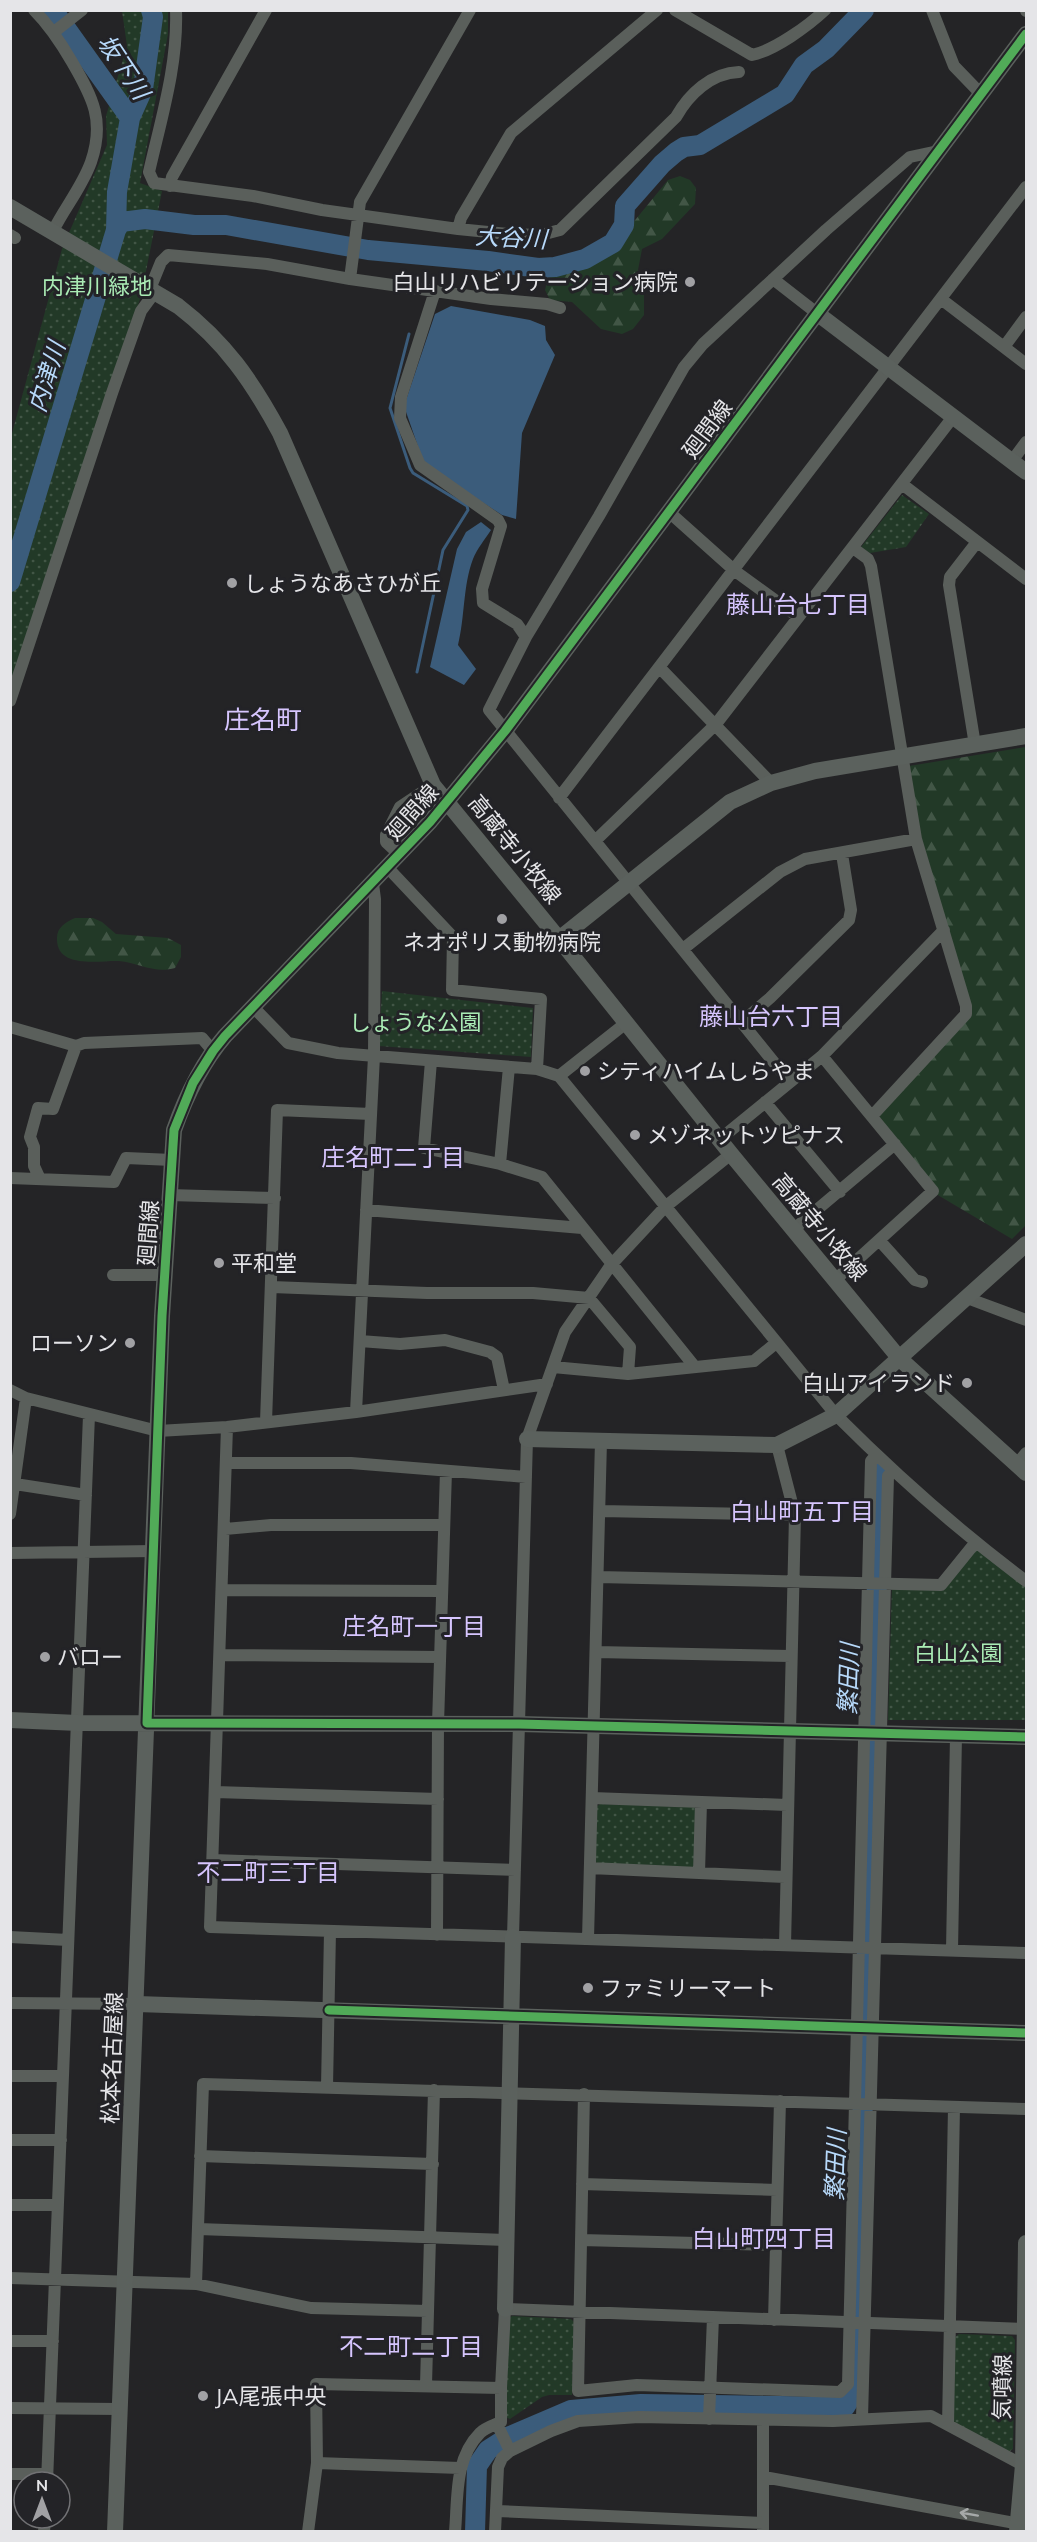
<svg xmlns="http://www.w3.org/2000/svg" width="1037" height="2542" font-family="Mulish,'Noto Sans JP',sans-serif">
  <style>
    .forest { fill: url(#forest-firs) }
    .park { fill: url(#park-dots) }
    .water { fill: #3b5c7b }
    .lines { fill: none; stroke-linecap: round; stroke-linejoin: round }
    .stream { stroke: #3b5c7b; stroke-width: 3 }
    .river { stroke: #3b5c7b; stroke-width: 20 }
    .street { stroke: #5a5f5b; stroke-width: 12 }
    .secondary { stroke: #5b615d; stroke-width: 16 }
    .cycleway-casing { stroke: #232327; stroke-width: 13 }
    .cycleway { stroke: #51ab58; stroke-width: 9 }
    .oneway { stroke: #a6a9a9 }
    .poi-dot { fill: #a1a1a4; stroke: #232327; stroke-width: 2 }
    .labels { text-anchor: middle; stroke-width: 6; stroke-linejoin: round; paint-order: stroke }
    .poi-label { font-size: 22px; fill: #e5e5e8; stroke: #232327; text-anchor: start }
    .park-label { font-size: 22px; fill: #aaebb5; stroke: #232327 }
    .street-label { font-size: 22px; fill: #e5e5e8; stroke: #232327 }
    .water-label { font-size: 24px; font-style: italic; fill: #b7d9fa; stroke: #232327 }
    .neighbourhood-label { font-size: 24px; fill: #d6c5fe; stroke: #232327 }
    .quarter-label { font-size: 26px; fill: #d6c5fe; stroke: #232327 }
  </style>
  <defs>
    <pattern id="forest-firs" width="22" height="20" patternUnits="userSpaceOnUse" patternTransform="scale(1.5)"><rect width="22" height="20" fill="#223927"/><path d="M5 1l3.5 6h-7zM16 11l3.5 6h-7z" fill="#425646"/></pattern>
    <pattern id="park-dots" width="8" height="8" patternUnits="userSpaceOnUse" patternTransform="scale(1.5)"><rect width="8" height="8" fill="#223927"/><path d="M2 2h.1M6 6h.1" fill="none" stroke="#425646" stroke-width="1.8" stroke-linecap="round"/></pattern>
  </defs>
  <rect width="100%" height="100%" fill="#242426"/>
  <path class="forest" d="M680 176 690 180 696 188 695 204 662 239 642 249 638 270 644 290V315L633 329 622 334 601 329 572 302 550 300 545 290 548 278 581 270 613 247 668 180Z
    M1026 747V1225L1012 1239 936 1194 880 1119V1115L972 1014V1008L921 839 909 766Z
    M75 918H93L102 922 116 934 168 938 181 945V957L175 968C155 974 139 963 119 961 101 960 56 970 57 938 57 927 66 922 75 918Z"/>
  <path class="park" d="M122 11H168V34L140 183 162 191 141 296 11 682V437L62 249 107 145 106 116 127 46Z
    M902 495 929 514 906 547 870 553 861 547Z
    M382 991 533 1008 531 1057 379 1046Z
    M977 1547 1026 1585V1720H888L892 1586 944 1587Z
    M600 1804 694 1807 697 1811 696 1865 692 1868 599 1865 595 1861 596 1807Z
    M512 2316 571 2319 574 2322 572 2395H549L542 2397 510 2419 505 2417 508 2320Z
    M959 2334 1012 2336 1015 2340 1013 2449 1007 2453 953 2423 954 2338Z"/>
  <path class="water" d="M451 306 530 320 545 326 546 340 555 355 522 433 516 519 502 515 437 473 423 461 404 406 435 314Z
    M481 522 491 530C485 539 477 549 473 559 463 585 465 617 458 645L476 669 464 685 430 667 457 549 466 532Z"/>
  <g class="lines">
    <path class="stream" d="M409 334 390 408 410 468 413 473 467 506 468 510 443 550 417 672"/>
    <path class="river" d="M53 10 130 118 117 192 116 230
      M130 118 143 89 153 17 151 10
      M10 582 116 230 121 222 145 219 194 225H226L368 250 488 261 538 268 555 267 585 259 613 243 624 225 625 206 662 164 676 152 684 147 700 145 785 94 804 65 826 49 864 10
      M475 2532 477 2466 488 2450 510 2436 571 2410 641 2404 845 2407 855 2391 880 1470"/>
    <path class="street" d="M34 10C50 26 61 43 72 62 93 98 105 121 91 162 82 187 65 207 53 231
      M176 10C178 65 161 119 149 172L154 183 253 196 322 210 458 229 508 234 541 235 560 230 676 117C689 94 711 73 739 72
      M675 10 752 55C775 50 808 26 825 10
      M932 10 954 66 981 94
      M1026 10V11
      M54 32 82 10
      M170 186 172 177 266 10
      M458 229 461 218 511 133 657 10
      M10 235 15 238
      M350 279 491 299 547 304 560 308
      M773 279 818 314
      M150 289 161 262 168 255 267 264 350 279 360 202 470 10
      M435 291 401 397 400 418 420 465 498 520 501 526 482 589 483 603 517 624 526 637
      M941 299 1026 364
      M1004 347 1026 317
      M1012 461 1026 442
      M902 484 1026 579
      M669 512 735 571 797 616
      M853 548 868 559 871 566 916 839 966 1006V1014L872 1116
      M660 668 771 783
      M10 701 112 393 141 311 155 292
      M975 745 949 585 950 577 977 542
      M559 798 1026 187
      M596 840 716 724 953 417
      M400 855 386 842V835L400 807 424 791
      M388 868 453 937 452 990 541 999 537 1069
      M683 949 780 872 805 859 916 839
      M254 1008 288 1043 338 1053 537 1069 559 1076 836 1415C896 1475 959 1531 1026 1581
      M743 1021 770 998 849 920 851 910 842 854
      M10 1027 76 1046 84 1043 202 1038 213 1051
      M822 1056 933 1191 835 1280
      M431 1061 424 1148 500 1164 542 1177 695 1367
      M559 1076 626 1023
      M789 1081 489 710 526 637 599 516 684 367 703 344 826 230 910 157 938 151
      M765 1102 840 1192
      M719 1140 822 1056 944 930
      M500 1164 509 1067
      M10 1178 114 1182 126 1158 172 1160
      M40 1179 34 1166V1147L30 1137 38 1108 53 1109 76 1046
      M169 1195 275 1198
      M366 1210 582 1228
      M794 1229 895 1144
      M879 1240 915 1280 922 1282
      M113 1275H165
      M272 1287 427 1293H533L589 1298 630 1347 628 1374
      M967 1298 1026 1320
      M360 1341 400 1344 445 1340 490 1352 497 1357 504 1390
      M553 1367 628 1374 754 1361 776 1343
      M10 1390 26 1398 158 1431 227 1427 356 1412 547 1384
      M356 1412 374 1056 375 899 373 884
      M266 1422 277 1110 371 1114
      M227 1427 210 1927 1026 1953
      M777 1445 795 1515 785 1945
      M226 1463H351L526 1477
      M1016 1465 1026 1453
      M15 1484 86 1495
      M601 1511 795 1515
      M10 1514 26 1398
      M225 1529 271 1525H444
      M10 1553 154 1551
      M598 1577 941 1585 975 1543
      M223 1590 442 1591
      M596 1652 791 1656
      M220 1655 440 1657
      M215 1792 438 1799
      M592 1798 787 1805
      M213 1860 515 1870
      M590 1868 785 1877
      M699 1873 701 1802
      M437 1935 438 1724 446 1471
      M10 1937 68 1940
      M513 1937 527 1439 565 1332 611 1265 665 1207 731 1154
      M588 1939 601 1441
      M952 1950 956 1736
      M10 2003 137 2004
      M10 2076H63
      M327 2087 330 1931
      M584 2094 578 2391 637 2385 840 2392 848 2384 871 1461 876 1455
      M10 2140H61
      M200 2156 433 2164
      M582 2184 777 2190
      M10 2205H58
      M198 2229 506 2240
      M581 2240 776 2245
      M10 2278 196 2284 311 2308 428 2311
      M196 2284 203 2084 1026 2109
      M774 2320 780 2101
      M10 2341H53
      M426 2385 434 2090
      M10 2408 119 2409
      M862 2418 888 1476 893 1471
      M709 2419 713 2317
      M497 2424 510 2451
      M948 2425 954 2107
      M317 2463 460 2468
      M10 2474H47
      M764 2477 1026 2525
      M47 2482 89 1415
      M497 2511 763 2523
      M44 2532 45 2518
      M308 2532 317 2463 316 2384 501 2388 505 2309 1026 2329
      M455 2532C458 2498 454 2459 480 2433 485 2428 494 2425 501 2422V2388
      M495 2532 498 2467 502 2458 510 2451 551 2431 578 2421 639 2417 833 2421 931 2416 1023 2465
      M763 2532V2420"/>
    <path class="secondary" d="M10 207 178 306C225 342 252 381 280 433L433 785 559 939 731 1154 900 1359 1026 1473
      M818 314 1026 472
      M559 939 730 802 771 783 815 771 1026 736
      M527 1439 777 1445 836 1415 1026 1244
      M10 1720 78 1723 519 1724 1026 1737
      M137 2004 1026 2033
      M505 2309 513 1937
      M115 2532 162 1316 174 1130C186 1096 201 1064 225 1036L430 822 505 731 1026 34
      M1017 2532 1023 2465 1026 2243"/>
    <g class="cycleway-casing">
      <path id="cycleway" d="M1026 34 505 731 430 822 225 1036 213 1051 193 1083 174 1130 162 1316 147 1723 519 1724 1026 1737
        M329 2010 1026 2033"/>
    </g>
    <use href="#cycleway" class="cycleway"/>
  </g>
  <defs><path id="oneway-shaft" d="M-6 0H5M1.5-3L5.5 0L1.5 3" fill="none" stroke-width="1.6" stroke-linecap="round" stroke-linejoin="round" transform="scale(1.5)"/></defs>
  <use class="oneway" href="#oneway-shaft" transform="translate(969 2514) rotate(-170)"/>
  <g class="poi-dot">
    <circle cx="690" cy="282" r="6"/>
    <circle cx="232" cy="583" r="6"/>
    <circle cx="502" cy="919" r="6"/>
    <circle cx="585" cy="1071" r="6"/>
    <circle cx="635" cy="1135" r="6"/>
    <circle cx="219" cy="1263" r="6"/>
    <circle cx="130" cy="1343" r="6"/>
    <circle cx="967" cy="1383" r="6"/>
    <circle cx="45" cy="1657" r="6"/>
    <circle cx="588" cy="1988" r="6"/>
    <circle cx="203" cy="2396" r="6"/>
  </g>
  <g class="labels">
    <g class="poi-label">
      <text x="678" y="290" text-anchor="end">白山リハビリテーション病院</text>
      <text x="244" y="591">しょうなあさひが丘</text>
      <text x="502" y="950" text-anchor="middle">ネオポリス動物病院</text>
      <text x="597" y="1079">シティハイムしらやま</text>
      <text x="647" y="1143">メゾネットツピナス</text>
      <text x="231" y="1271">平和堂</text>
      <text x="118" y="1351" text-anchor="end">ローソン</text>
      <text x="955" y="1391" text-anchor="end">白山アイランド</text>
      <text x="57" y="1665">バロー</text>
      <text x="600" y="1996">ファミリーマート</text>
      <text x="215" y="2404">JA尾張中央</text>
    </g>
    <g class="park-label">
      <text x="97" y="294">内津川緑地</text>
      <text x="415" y="1030">しょうな公園</text>
      <text x="958" y="1661">白山公園</text>
    </g>
    <g class="street-label">
      <text transform="translate(707 429) rotate(-53)" y="8">廻間線</text>
      <text transform="translate(412 812) rotate(-48)" y="8">廻間線</text>
      <text transform="translate(515 849) rotate(51)" y="8">高蔵寺小牧線</text>
      <text transform="translate(820 1227) rotate(50)" y="8">高蔵寺小牧線</text>
      <text transform="translate(148 1233) rotate(-86)" y="8">廻間線</text>
      <text transform="translate(112 2058) rotate(-88)" y="8">松本名古屋線</text>
      <text transform="translate(1002 2387) rotate(-89)" y="8">気噴線</text>
    </g>
    <g class="water-label">
      <text transform="translate(123 67) rotate(56)" y="8">坂下川</text>
      <text transform="translate(511 238) rotate(3)" y="8">大谷川</text>
      <text transform="translate(47 377) rotate(-73)" y="8">内津川</text>
      <text transform="translate(849 1679) rotate(-88)" y="8">繁田川</text>
      <text transform="translate(836 2165) rotate(-88)" y="8">繁田川</text>
    </g>
    <g class="neighbourhood-label">
      <text x="798" y="613">藤山台七丁目</text>
      <text x="771" y="1025">藤山台六丁目</text>
      <text x="393" y="1166">庄名町二丁目</text>
      <text x="802" y="1520">白山町五丁目</text>
      <text x="414" y="1635">庄名町一丁目</text>
      <text x="268" y="1881">不二町三丁目</text>
      <text x="764" y="2247">白山町四丁目</text>
      <text x="411" y="2355">不二町二丁目</text>
    </g>
    <g class="quarter-label">
      <text x="263" y="729">庄名町</text>
    </g>
  </g>
  <rect width="1037" height="2542" fill="none" stroke="#e5e5e8" stroke-width="24"/>
  <g transform="translate(42 2500)"><circle r="28" fill="#232327" stroke="#717174" stroke-width="1.5"/>
  <path d="M0-4.5L10 22L0 15L-10 22Z" fill="#a1a1a4"/>
  <text y="-9" font-size="16" font-weight="bold" text-anchor="middle" fill="#e5e5e8">N</text>
  </g>
</svg>
